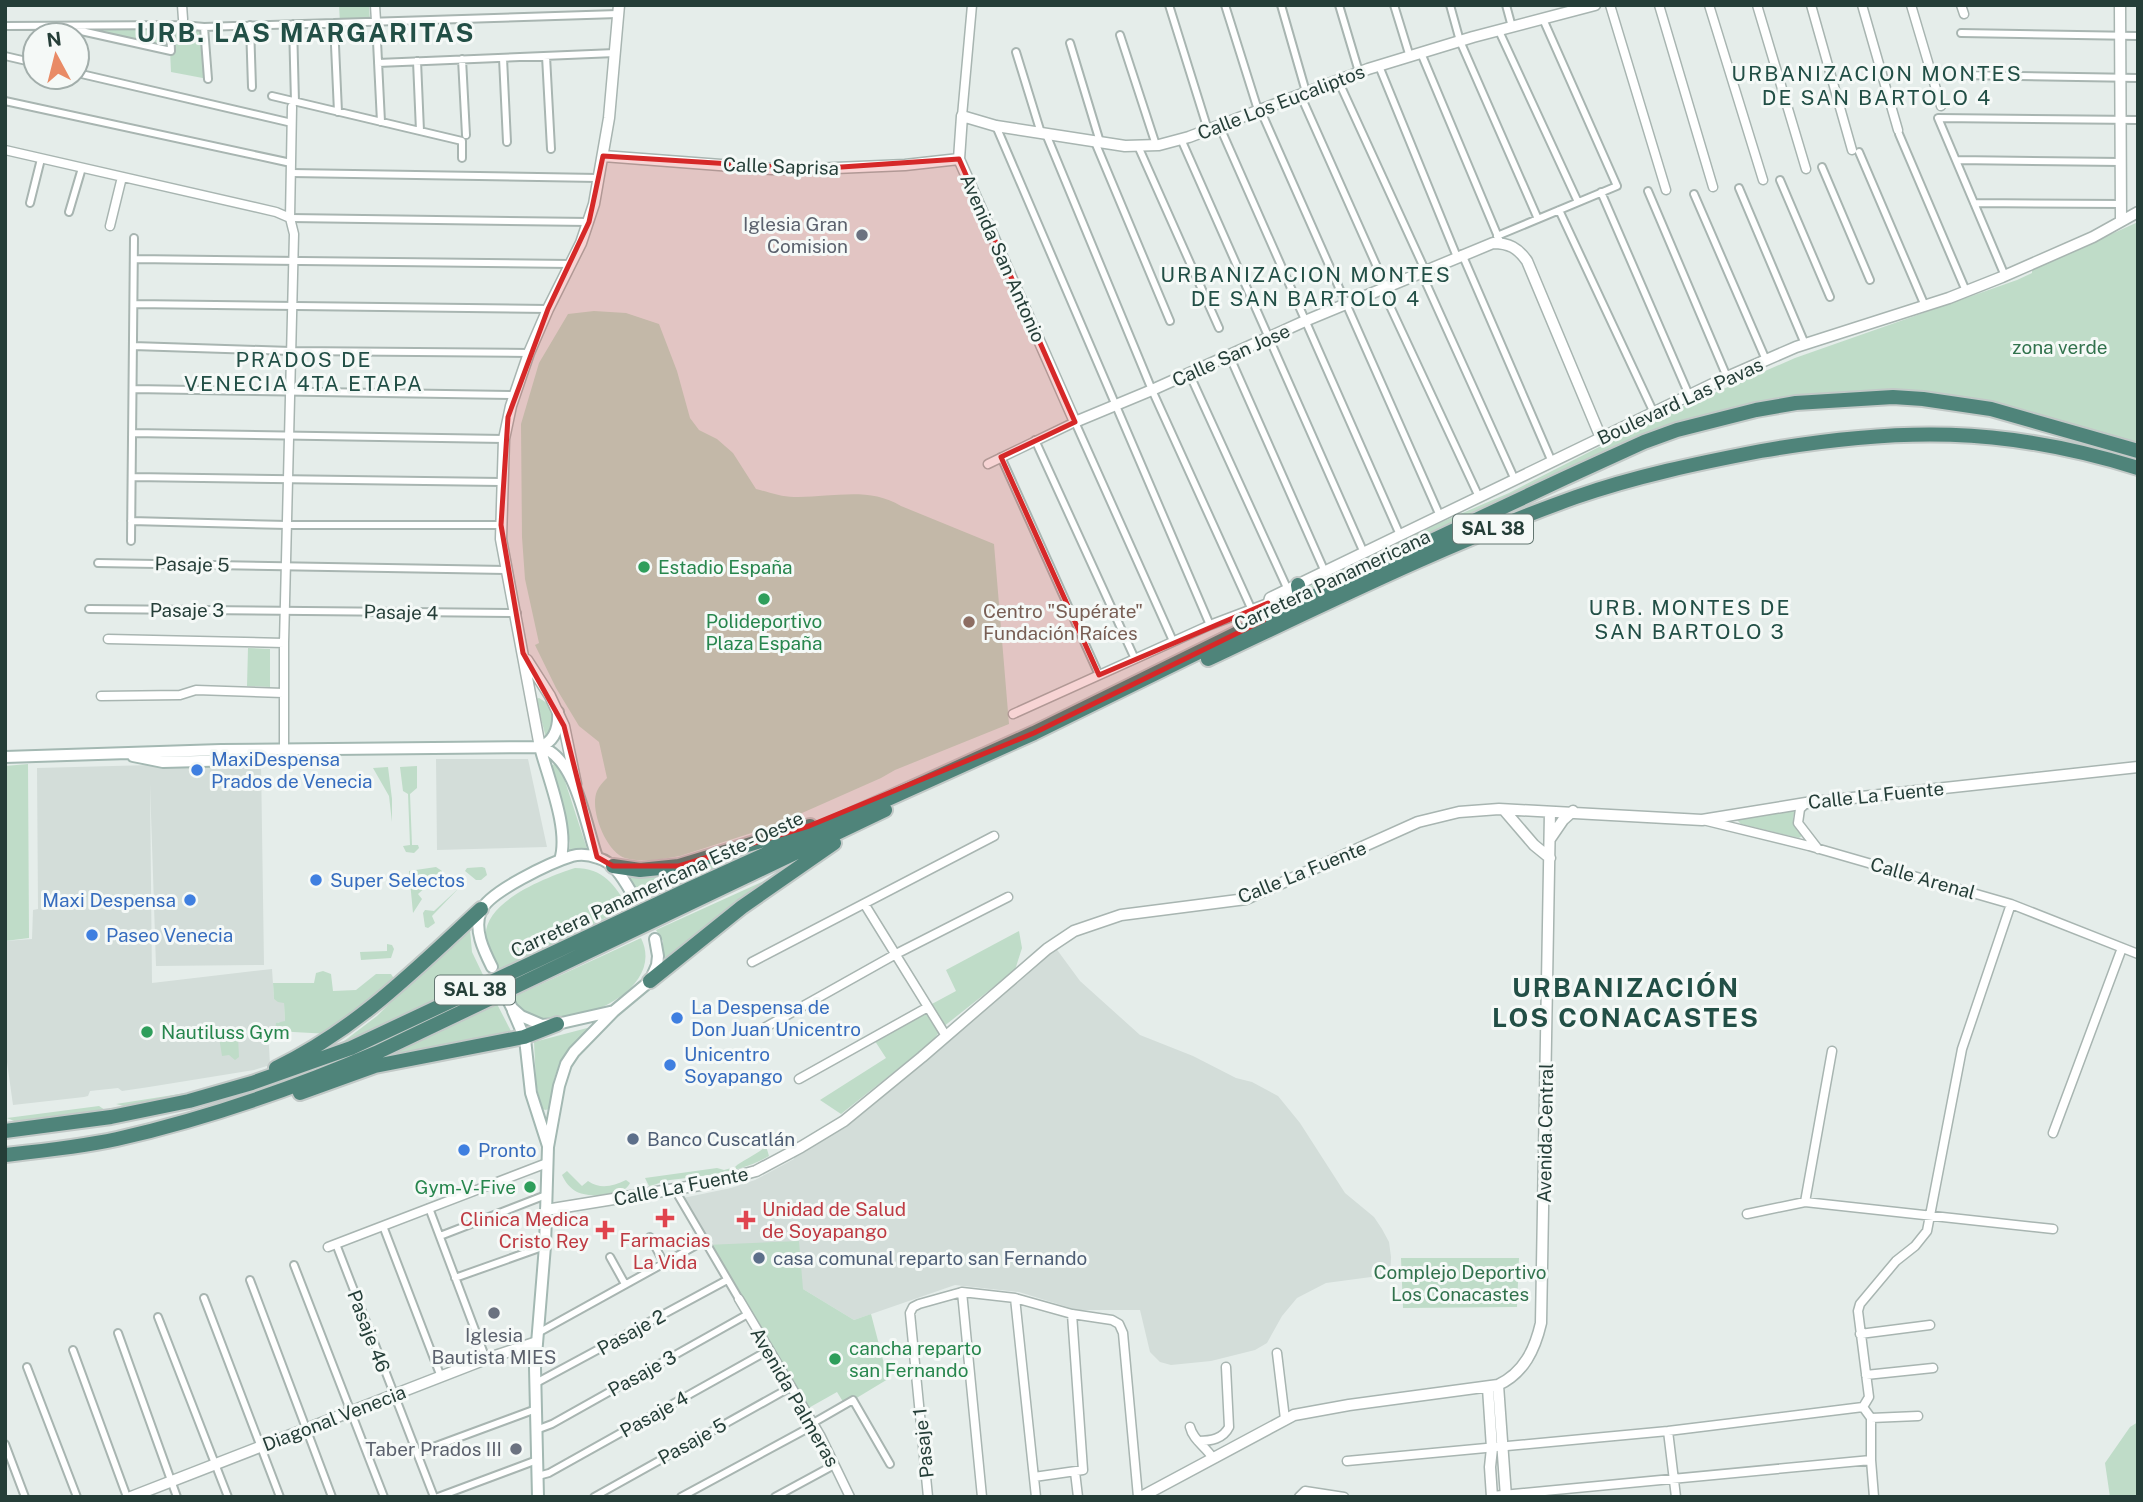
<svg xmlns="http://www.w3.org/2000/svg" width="2143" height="1502" font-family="'Public Sans',sans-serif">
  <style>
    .built { fill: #d3ddd9 }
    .green { fill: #bfdcc8 }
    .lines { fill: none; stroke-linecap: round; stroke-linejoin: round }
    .pedestrian-casing { stroke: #a8b5b1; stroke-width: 10 }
    .minor-casing { stroke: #a8b5b1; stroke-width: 11 }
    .tertiary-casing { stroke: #a8b5b1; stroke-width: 13 }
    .secondary-casing { stroke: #a3b8b2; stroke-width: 14 }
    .trunk-casing { stroke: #c2c9c7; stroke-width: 18 }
    .pedestrian { stroke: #fff; stroke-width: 6 }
    .minor { stroke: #fff; stroke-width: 8 }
    .tertiary { stroke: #fff; stroke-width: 10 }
    .secondary { stroke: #fff; stroke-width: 10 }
    .trunk { stroke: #4f847a; stroke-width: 14 }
    .marked { fill: #d62828; fill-opacity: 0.2; stroke: #d62828; stroke-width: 5; stroke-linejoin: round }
    .worship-dot { fill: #6b7280; stroke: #f5f9f7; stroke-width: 2.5 }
    .leisure-dot { fill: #2e9e5b; stroke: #f5f9f7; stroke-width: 2.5 }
    .education-dot { fill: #8d6e63; stroke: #f5f9f7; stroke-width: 2.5 }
    .shop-dot { fill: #3f7fe0; stroke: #f5f9f7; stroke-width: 2.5 }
    .service-dot { fill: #5c6f8a; stroke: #f5f9f7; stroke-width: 2.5 }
    .health-dot { fill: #e0444e; stroke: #f5f9f7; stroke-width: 2.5 }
    .labels { text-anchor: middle; stroke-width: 6; stroke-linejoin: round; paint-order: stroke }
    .shield { fill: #f5f9f7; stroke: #637671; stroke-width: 2 }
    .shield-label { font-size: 18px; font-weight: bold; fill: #253e38 }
    .street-label { font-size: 19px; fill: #253e38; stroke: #f5f9f7 }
    .worship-label { font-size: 19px; fill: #5b616d; stroke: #f5f9f7; text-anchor: end }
    .park-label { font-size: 19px; fill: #31724d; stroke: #f5f9f7 }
    .leisure-label { font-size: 19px; fill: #27864d; stroke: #f5f9f7; text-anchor: start }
    .education-label { font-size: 19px; fill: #785e54; stroke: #f5f9f7; text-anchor: start }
    .shop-label { font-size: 19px; fill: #366cbe; stroke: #f5f9f7; text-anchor: start }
    .service-label { font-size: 19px; fill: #4e5e75; stroke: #f5f9f7; text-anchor: start }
    .health-label { font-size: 19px; fill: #be3a42; stroke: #f5f9f7; text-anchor: start }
    .neighbourhood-label { font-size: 21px; letter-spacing: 2px; fill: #224f46; stroke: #f5f9f7 }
    .district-label { font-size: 26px; font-weight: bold; letter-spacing: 2px; fill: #224f46; stroke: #f5f9f7 }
  </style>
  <rect width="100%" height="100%" fill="#e5edea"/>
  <path class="built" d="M436 759H528L547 847 437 850Z
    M261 762 264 965 156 966 150 784 152 983 272 969 274 999 284 1002 285 1022H278L275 1029H268L270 1065 254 1070 149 1087 122 1091 118 1088 90 1091 88 1096 84 1097 13 1105 5 1048V941L32 939 33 910 38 909 37 768Z
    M1055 947 1080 981 1140 1035 1193 1056 1236 1078 1252 1082 1278 1096 1300 1123 1345 1193 1374 1217 1382 1229 1389 1242 1391 1257 1390 1281 1371 1277 1326 1283 1297 1298 1282 1316 1267 1343 1255 1350 1211 1361 1171 1365 1160 1362 1150 1352 1140 1310H1077L1019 1292 955 1285 854 1320 803 1289 706 1245 683 1198 731 1188 755 1180 794 1159V1155Z"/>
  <path class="green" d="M339 5H369L370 22 340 23Z
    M60 26 204 27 208 79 171 72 170 50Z
    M2138 222V452L1993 409 1864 397 1677 430 1301 603 1298 592 1444 521 1509 493 1656 418 1742 381 1795 358 2017 280 2032 273V270Z
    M594 311 626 313 659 324 677 371 690 418 699 430 717 439 733 453 756 489C768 492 781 497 794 497 830 498 868 486 901 506L994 544 1009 724 895 770 881 778 802 813 795 819 680 856C663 859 642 863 625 858 606 852 589 809 597 791 599 786 603 782 607 778L599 742 579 726 556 688 535 645 539 643 525 579 522 537 521 424 539 363 568 314Z
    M248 648 270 649V687L247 686Z
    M539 698C558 708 559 722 546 738L536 699Z
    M556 763 563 775 588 852 569 855 570 843 551 766Z
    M28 764 29 938 5 941V766Z
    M417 766V788L410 794 412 845H418L419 848 414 853 406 852 403 846 410 845 408 794 403 791 400 767Z
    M388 767 392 799V822L389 796 373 768Z
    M1795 809 1793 818 1802 836 1799 838 1741 824 1735 818Z
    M782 839 645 905 625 874 662 876 682 872Z
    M436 867 442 871V879L439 883 435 879 418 894 422 899 413 913 409 871Z
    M482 867 485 868 487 875 481 880H476L465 871 467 868Z
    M575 868C603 868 615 885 628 907L498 970C494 960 487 949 486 939 481 902 547 877 575 868Z
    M786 871 733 905 663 963V941L656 930Z
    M459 888 432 916 435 923 428 928 425 927 423 913 425 910 434 911Z
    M470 930 472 952 484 977 327 1054 377 1016 413 980Z
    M1019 931 1022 948 1015 970 943 1027 930 1005 956 991 946 970Z
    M641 938C665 987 587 1022 548 1020 534 1019 519 1009 511 998Z
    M387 944 392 945 394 949 391 958 361 960 360 952 387 951Z
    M323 971 331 974 333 991 356 990 376 974H391L395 980 330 1034 275 1031 276 1023 285 1021 284 1003 278 1002 274 999 273 983H314L316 973Z
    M497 1004 513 1035 374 1059Z
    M925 1009 939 1032 933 1041 841 1114 820 1100 886 1058 873 1038Z
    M591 1027 561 1060 554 1079 550 1109 545 1110 541 1108 536 1082 534 1042Z
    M233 1035 238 1037 239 1057 235 1060 229 1055 222 1056 219 1037Z
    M205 1090 128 1107 116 1104Z
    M99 1106 108 1112 19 1123 7 1118Z
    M766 1146 769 1156C737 1174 706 1175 670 1180 662 1181 656 1185 649 1186L645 1178 717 1168 724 1170 735 1167C741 1161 757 1155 766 1146Z
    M567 1171 582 1186 588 1181C601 1190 613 1186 626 1180L630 1183C624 1197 590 1198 577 1192 570 1188 565 1182 562 1175Z
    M799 1241 803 1289 854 1320 871 1314 888 1379 845 1405 837 1392 805 1410 706 1245Z
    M1401 1258H1519L1517 1307 1403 1308Z
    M2138 1422V1497H2110L2105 1463 2130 1427Z"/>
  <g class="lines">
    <g class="pedestrian-casing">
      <path id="pedestrian" d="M1169 5 1208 130
        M1225 5 1258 110
        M1281 5 1306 92
        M1339 5 1359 72
        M1394 5 1410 57
        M1450 5 1460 41 1538 219
        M1506 5 1512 27
        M183 19V25L204 27 618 14
        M376 21 381 122
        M334 23 338 112
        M293 24 295 102
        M250 25 252 87
        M5 26 183 25
        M204 27 208 79
        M72 29 171 51 170 26
        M1499 31 1578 202
        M1961 33 2138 36
        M1120 35 1156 145
        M1070 43 1100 142
        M1016 52 1041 133
        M1421 53 1499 239
        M5 56 35 63
        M546 56 551 149
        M503 58 507 142
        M462 59 466 135
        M417 61 420 131
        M378 63 615 53
        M1379 66 1457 257
        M77 73 292 123
        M1960 75 2138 78
        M1338 80 1425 270
        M1300 94 1386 287
        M272 96 462 141V158
        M5 101 291 163
        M1260 109 1440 516
        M1219 125 1400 535
        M996 126 1210 625
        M1046 134 1152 390 1251 608
        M1899 134 1966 291
        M1181 139 1364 553
        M1095 142 1170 321
        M1138 146 1219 328
        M1859 152 1925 306
        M1956 160 2121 162
        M1822 167 1870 280
        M291 173 598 178
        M1780 180 1830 297
        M1739 188 1805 344
        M1648 191 1727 377
        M1601 192 1689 395
        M1694 194 1766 360
        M30 203 41 159
        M1974 203 2121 204
        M1559 210 1653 411
        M69 212 82 168
        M290 218 589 222
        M1497 236 1617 186 1543 19
        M1462 254 1552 462
        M134 259 570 264
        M1421 272 1515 480
        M2005 276 1938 118 2138 120
        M1382 289 1479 497
        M134 304 548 309
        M133 346 291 351 529 353
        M1229 355 1325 572
        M1189 373 1288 590
        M133 389 515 395
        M1075 422 1173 641
        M132 433 504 439
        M1035 440 1135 659
        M1001 457 1099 675
        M132 477 501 482
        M131 521 287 525H501
        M131 541 134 238
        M98 563 506 570
        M89 609 517 613
        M675 1190 739 1299
        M429 1208 486 1359
        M383 1226 441 1377
        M440 1236 546 1195
        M650 1237 664 1263
        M336 1244 434 1497
        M610 1257 625 1284
        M294 1265 384 1497
        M455 1278 545 1246
        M250 1280 332 1497
        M204 1298 280 1497
        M158 1317 228 1497
        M118 1333 177 1497
        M538 1333 704 1241
        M73 1350 127 1497
        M27 1367 77 1497
        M536 1383 727 1280
        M813 1423 853 1400 890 1464
        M536 1430 552 1424 748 1314
        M5 1444 25 1497
        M417 1453 536 1409
        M538 1476 549 1473 769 1350
        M438 1497 537 1460
        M594 1497 791 1387
        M681 1497 814 1425
        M775 1497 834 1465"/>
    </g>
    <g class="minor-casing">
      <path id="minor" d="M182 5 183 19
        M375 5 376 21
        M1610 5 1666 190
        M1659 5 1713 187
        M1709 5 1763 180
        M1757 5 1806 169
        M1811 5 1852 150
        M1862 5 1898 130
        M1911 5 1941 106
        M1961 5 1964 14
        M962 116 972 5
        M5 150 276 212 290 218 294 234 284 643V750
        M290 218 292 107
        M110 226 122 177
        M988 464 1075 422
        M108 639 284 643
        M101 696 180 695 196 690 283 693
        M1013 714 1210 625 1268 603
        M1806 803 1800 809 1798 823 1818 849
        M1707 821 1809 846 2011 904 2138 954
        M865 905 946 1036
        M752 962 994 836
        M764 1028 896 954 1008 897
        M799 1079 928 1007
        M2053 1133 2122 948
        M1805 1202 1832 1051
        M1747 1214 1805 1202 2053 1229
        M328 1247 547 1163
        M962 1292 982 1497
        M1015 1298 1036 1497
        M739 1299 820 1435 850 1497
        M1860 1334 1930 1325
        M1277 1353 1285 1419
        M1866 1375 1933 1368
        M1863 1407 1871 1418V1460L1874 1497
        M1871 1418 1918 1416
        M1190 1427C1193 1440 1205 1446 1212 1457
        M1668 1431 1676 1497
        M1198 1441C1211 1441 1223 1439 1229 1427L1226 1367
        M1347 1461 1668 1431 1863 1407 1869 1397 1858 1311 1860 1304 1896 1261 1915 1246 1927 1231 1962 1049 2011 904
        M1075 1472 1078 1497
        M1034 1477 1083 1470 1072 1314
        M1492 1496 1871 1460
        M928 1497 910 1313 913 1307 919 1304 962 1292 1015 1298 1072 1314 1112 1320 1119 1324 1123 1333 1138 1497
        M1299 1497 1305 1491 1344 1497"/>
    </g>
    <g class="tertiary-casing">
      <path id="tertiary" d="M1595 5 1473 37 1368 69 1189 137 1159 145 1125 146 996 126 962 116 959 159 1075 422 1152 390 1305 321 1493 243C1509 243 1518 248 1527 261L1601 438
        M2120 5 2121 220
        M603 156 772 169H812L905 165 959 159
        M1264 620 1270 598 1727 377 1796 347 1949 298 2002 277 2093 237 2138 212
        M527 660 550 696 564 726 576 784
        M540 747 501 539 504 439 511 406 529 353 548 309 581 243 594 204 609 118 619 5
        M1504 810 1534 845 1550 858
        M1550 839 1563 820 1573 811
        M546 1210 712 1183 756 1171 801 1147 844 1121 922 1057 1047 949 1074 931 1121 915 1246 899 1418 822 1459 812 1499 809 1702 820 1806 803 2138 767
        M1498 1385 1506 1497
        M1488 1388 1492 1448 1490 1467 1492 1497
        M131 1497 486 1359 537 1342
        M1141 1497 1294 1415 1349 1405 1498 1385C1524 1373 1535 1349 1541 1323L1550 812"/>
    </g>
    <g class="secondary-casing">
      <path id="secondary" d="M540 747C548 778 570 830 560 860
        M540 747C555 741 559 727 558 712
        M133 756 163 762 238 760 254 759 270 750
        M5 757 221 750 540 747C576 756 586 827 597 857
        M492 967C484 951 473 929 481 911 488 892 552 862 572 856 580 854 590 855 598 858 616 863 625 882 634 897
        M508 1000 512 1008 521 1016 542 1025 557 1024 614 1011 650 981 657 965 658 956 655 939
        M513 1011 525 1039 531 1093 548 1146
        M538 1497 535 1368 545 1246 548 1147 559 1086 566 1064 574 1052 614 1011"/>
    </g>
    <g class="trunk-casing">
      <path id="trunk" d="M1298 585 1301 603
        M1208 659C1329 602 1450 542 1576 497 1636 476 1699 463 1761 451 1898 427 2004 426 2138 468
        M613 866 640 870 679 866 810 826
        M650 981 742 907 834 843
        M276 1068C357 1029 416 969 481 909
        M300 1093 375 1066 524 1037 557 1024
        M5 1131 111 1117 189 1101 252 1083 351 1048 691 888 1034 733 1264 620 1565 478 1644 442 1677 430 1756 410 1796 403 1893 397 1923 399 1991 409 2138 451
        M5 1155C42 1151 80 1147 117 1139 205 1119 292 1089 376 1053L885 810"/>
    </g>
    <use href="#pedestrian" class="pedestrian"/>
    <use href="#minor" class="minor"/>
    <use href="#tertiary" class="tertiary"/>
    <use href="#secondary" class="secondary"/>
    <use href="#trunk" class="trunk"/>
  </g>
  <path class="marked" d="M603 156 812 169 959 159 1075 422 1001 457 1099 675 1268 603 1264 620 1034 733 809 826 679 866H613L597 857 564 726 523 653 501 525 508 417 548 309 589 222Z"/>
  <g class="worship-dot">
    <circle cx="862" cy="235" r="7"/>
    <circle cx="494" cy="1313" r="7"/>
    <circle cx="516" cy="1449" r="7"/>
  </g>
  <g class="leisure-dot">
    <circle cx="644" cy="567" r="7"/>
    <circle cx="764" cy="599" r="7"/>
    <circle cx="147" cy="1032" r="7"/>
    <circle cx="530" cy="1187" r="7"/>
    <circle cx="835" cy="1359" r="7"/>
  </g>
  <circle class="education-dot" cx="969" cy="622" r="7"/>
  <g class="shop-dot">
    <circle cx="197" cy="770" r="7"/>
    <circle cx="316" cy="880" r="7"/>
    <circle cx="190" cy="900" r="7"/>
    <circle cx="92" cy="935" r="7"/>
    <circle cx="677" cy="1018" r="7"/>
    <circle cx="670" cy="1065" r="7"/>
    <circle cx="464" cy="1150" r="7"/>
  </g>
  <g class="service-dot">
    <circle cx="633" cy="1139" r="7"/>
    <circle cx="759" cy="1258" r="7"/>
  </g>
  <g class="health-dot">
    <path d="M661.5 1207.5h7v7h7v7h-7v7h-7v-7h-7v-7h7z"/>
    <path d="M742.5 1209.5h7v7h7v7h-7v7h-7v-7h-7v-7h7z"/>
    <path d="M601.5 1219.5h7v7h7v7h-7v7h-7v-7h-7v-7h7z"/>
  </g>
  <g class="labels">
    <g class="shield">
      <rect x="1453" y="514.5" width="80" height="29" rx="5"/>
      <rect x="435" y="975.5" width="80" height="29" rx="5"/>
    </g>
    <g class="shield-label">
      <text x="1493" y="535">SAL 38</text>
      <text x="475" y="996">SAL 38</text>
    </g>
    <g class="street-label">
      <text transform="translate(1281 102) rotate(-21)" y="7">Calle Los Eucaliptos</text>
      <text transform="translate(781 166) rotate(2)" y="7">Calle Saprisa</text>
      <text transform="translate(1003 258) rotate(66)" y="7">Avenida San Antonio</text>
      <text transform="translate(1231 355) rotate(-24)" y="7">Calle San Jose</text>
      <text transform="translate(1680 401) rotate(-25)" y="7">Boulevard Las Pavas</text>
      <text transform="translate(192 564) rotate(1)" y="7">Pasaje 5</text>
      <text transform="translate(1332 580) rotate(-25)" y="7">Carretera Panamericana</text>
      <text x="187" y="617">Pasaje 3</text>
      <text transform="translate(401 612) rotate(1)" y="7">Pasaje 4</text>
      <text transform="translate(1876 795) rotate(-6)" y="7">Calle La Fuente</text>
      <text transform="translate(1302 872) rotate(-22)" y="7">Calle La Fuente</text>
      <text transform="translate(1923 878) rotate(16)" y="7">Calle Arenal</text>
      <text transform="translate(657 884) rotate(-25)" y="7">Carretera Panamericana Este - Oeste</text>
      <text transform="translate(1545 1133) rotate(-89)" y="7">Avenida Central</text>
      <text transform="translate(681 1186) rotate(-11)" y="7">Calle La Fuente</text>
      <text transform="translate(369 1331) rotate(69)" y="7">Pasaje 46</text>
      <text transform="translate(631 1332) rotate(-29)" y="7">Pasaje 2</text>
      <text transform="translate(642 1373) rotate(-29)" y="7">Pasaje 3</text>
      <text transform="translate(795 1397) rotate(60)" y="7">Avenida Palmeras</text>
      <text transform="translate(654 1414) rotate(-29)" y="7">Pasaje 4</text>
      <text transform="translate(334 1418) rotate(-21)" y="7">Diagonal Venecia</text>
      <text transform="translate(692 1441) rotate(-29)" y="7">Pasaje 5</text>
      <text transform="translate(923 1443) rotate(-96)" y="7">Pasaje 1</text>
    </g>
    <g class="worship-label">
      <text x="848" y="231">Iglesia Gran<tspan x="848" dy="22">Comision</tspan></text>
      <text x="494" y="1342" text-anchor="middle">Iglesia<tspan x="494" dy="22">Bautista MIES</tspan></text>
      <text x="502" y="1456">Taber Prados III</text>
    </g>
    <g class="park-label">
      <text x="2060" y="354">zona verde</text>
      <text x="1460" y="1279">Complejo Deportivo<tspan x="1460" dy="22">Los Conacastes</tspan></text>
    </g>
    <g class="leisure-label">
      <text x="658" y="574">Estadio España</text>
      <text x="764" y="628" text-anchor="middle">Polideportivo<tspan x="764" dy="22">Plaza España</tspan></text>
      <text x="161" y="1039">Nautiluss Gym</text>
      <text x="516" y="1194" text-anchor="end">Gym-V-Five</text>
      <text x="849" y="1355">cancha reparto<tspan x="849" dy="22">san Fernando</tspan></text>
    </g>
    <g class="education-label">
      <text x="983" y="618">Centro "Supérate"<tspan x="983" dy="22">Fundación Raíces</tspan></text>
    </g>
    <g class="shop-label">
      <text x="211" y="766">MaxiDespensa<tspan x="211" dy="22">Prados de Venecia</tspan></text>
      <text x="330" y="887">Super Selectos</text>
      <text x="176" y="907" text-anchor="end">Maxi Despensa</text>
      <text x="106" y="942">Paseo Venecia</text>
      <text x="691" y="1014">La Despensa de<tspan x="691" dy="22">Don Juan Unicentro</tspan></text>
      <text x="684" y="1061">Unicentro<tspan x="684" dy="22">Soyapango</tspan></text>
      <text x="478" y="1157">Pronto</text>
    </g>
    <g class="service-label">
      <text x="647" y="1146">Banco Cuscatlán</text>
      <text x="773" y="1265">casa comunal reparto san Fernando</text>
    </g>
    <g class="health-label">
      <text x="762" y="1216">Unidad de Salud<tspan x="762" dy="22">de Soyapango</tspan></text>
      <text x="589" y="1226" text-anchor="end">Clinica Medica<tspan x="589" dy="22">Cristo Rey</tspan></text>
      <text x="665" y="1247" text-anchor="middle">Farmacias<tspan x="665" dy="22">La Vida</tspan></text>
    </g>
    <g class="neighbourhood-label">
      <text x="1877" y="81">URBANIZACION MONTES<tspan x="1877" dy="24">DE SAN BARTOLO 4</tspan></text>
      <text x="1306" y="282">URBANIZACION MONTES<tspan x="1306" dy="24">DE SAN BARTOLO 4</tspan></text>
      <text x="304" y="367">PRADOS DE<tspan x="304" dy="24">VENECIA 4TA ETAPA</tspan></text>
      <text x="1690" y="615">URB. MONTES DE<tspan x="1690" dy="24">SAN BARTOLO 3</tspan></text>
    </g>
    <g class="district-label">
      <text x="306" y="42">URB. LAS MARGARITAS</text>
      <text x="1626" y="997">URBANIZACIÓN<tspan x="1626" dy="30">LOS CONACASTES</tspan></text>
    </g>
  </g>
  <rect width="2143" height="1502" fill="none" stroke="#253e38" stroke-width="14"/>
  <g transform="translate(56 56) rotate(353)"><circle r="33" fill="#f5f9f7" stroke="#a2aeab" stroke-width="2"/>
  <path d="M0-5L12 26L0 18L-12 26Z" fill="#e98b66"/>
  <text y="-10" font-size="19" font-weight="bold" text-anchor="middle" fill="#253e38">N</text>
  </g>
</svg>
